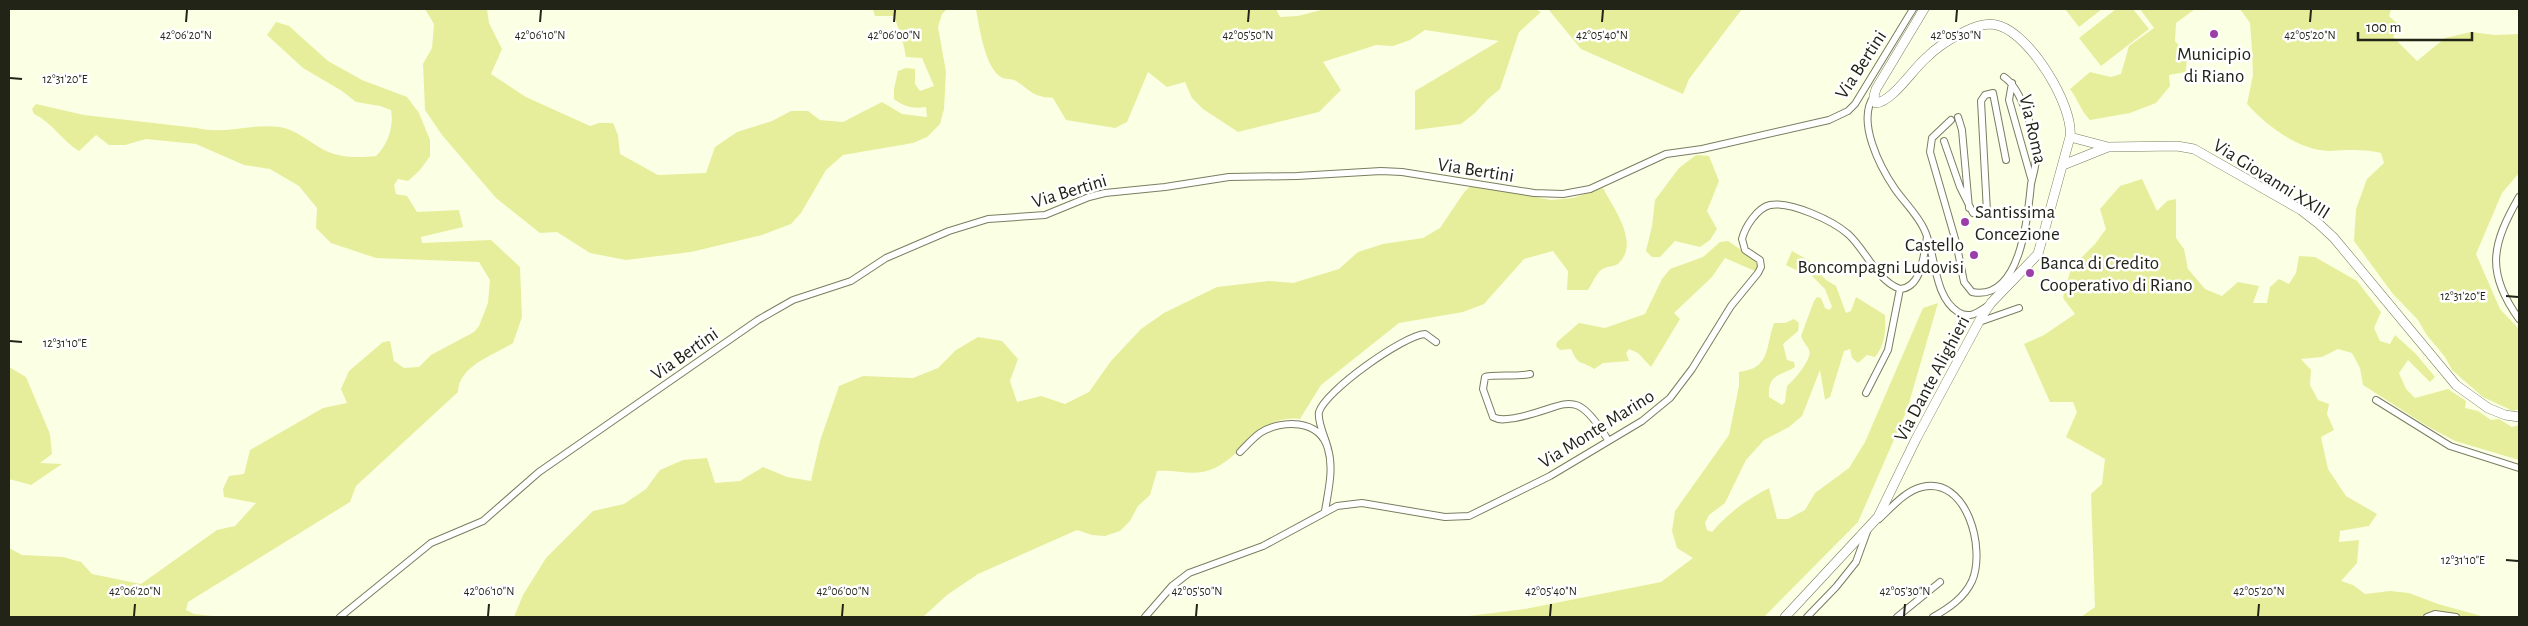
<svg xmlns="http://www.w3.org/2000/svg" width="2528" height="626" font-family="'Alegreya Sans',sans-serif">
  <style>
    .green { fill: #e7ee9b }
    .lines { fill: none; stroke-linecap: round; stroke-linejoin: round }
    .street-casing { stroke: #7a7d60; stroke-width: 8 }
    .secondary-casing { stroke: #7a7d60; stroke-width: 10 }
    .street { stroke: #fff; stroke-width: 6 }
    .secondary { stroke: #fff; stroke-width: 9 }
    .ticks { fill: none; stroke: #232418; stroke-width: 2 }
    .poi-dot { fill: #9b3ea8; stroke: #fff; stroke-width: 2 }
    .labels { text-anchor: middle; stroke-width: 5; stroke-linejoin: round; paint-order: stroke }
    .poi-label { font-size: 19px; fill: #232418; stroke: #fff; text-anchor: start }
    .street-label { font-size: 19px; fill: #232418; stroke: #fff }
    .ticks-label { font-size: 12px; text-anchor: middle; fill: #232418; stroke: #fff; stroke-width: 5; stroke-linejoin: round; paint-order: stroke }
  </style>
  <rect width="100%" height="100%" fill="#fbffe4"/>
  <path class="green" d="M425 9H487L489 23 502 49 491 74 526 97 590 126 599 123H613L618 135 620 154 658 175 706 173 715 147 737 132 772 121 791 111H808L820 120 843 122 882 102 902 114 927 117 926 107C913 109 905 107 894 99V89L898 71 906 68 915 69V84L920 91 934 86 922 58 906 57 902 38 894 16H875L873 9H947L942 14 938 27 946 72 944 109 940 124 927 137 913 143 843 155 826 170 801 213 791 224 762 235 691 252 626 260 590 253 557 232 540 233 496 198 442 135 425 110 423 64 432 48 434 24Z
    M976 9H1276L1280 17 1298 16 1325 9H1535L1541 12 1519 32 1500 89 1488 99 1475 113 1461 124 1415 130V91L1499 41 1425 30 1410 40 1393 46 1376 45 1323 62 1341 90 1319 112 1238 132 1203 109 1192 98 1185 82 1167 87 1148 72 1127 122 1115 128 1066 120 1053 98C1031 96 1033 92 1016 81 1012 78 1005 80 1001 77 985 68 979 26 976 9Z
    M1548 9H1742L1689 79 1683 94 1581 49Z
    M2065 9H2102L2079 27Z
    M2116 9H2133L2149 29 2101 66 2079 38Z
    M2140 9H2195L2176 23 2175 41 2187 55 2186 72 2169 75 2170 86 2156 103 2130 113 2090 120C2081 111 2078 100 2070 89L2090 72 2111 77 2121 74 2129 46 2154 28Z
    M2240 9H2391L2389 16 2400 26 2393 37 2417 61 2445 38 2471 32 2495 35 2519 34V173L2502 193 2476 254 2500 309 2519 329V409L2513 411 2483 397 2452 370 2445 357 2426 334 2418 320 2393 294 2354 241 2356 209 2367 179 2384 163 2381 153C2363 149 2348 150 2331 151 2299 151 2267 126 2247 104L2253 75 2252 50 2250 23Z
    M276 22 289 26 328 61 362 80 407 97 419 113 430 140V156L420 170 408 181 398 179 394 185 396 194 407 196 417 212 459 210 463 227 421 237 422 243 491 240 520 267 522 317 513 343C492 356 459 366 458 392L356 486 350 502 188 602 186 610 194 614 222 617H9V548L22 555 63 557 81 562 92 574 141 584 217 530 235 526 256 503 224 497 223 489 229 476 244 474 250 450 323 408 347 403 341 389 349 371 383 342 390 341 394 361 404 368 419 367 431 355 474 332 479 326 488 303 490 280 479 262 376 258 331 243 316 228 317 208 299 186 270 169 244 165 196 144 146 139 125 145H109L96 135 79 151C62 141 53 123 34 114L32 109 36 104 84 115 197 128C224 135 251 123 280 127 297 130 309 142 324 150 339 158 360 158 376 156 388 144 394 127 391 110L380 106 356 102 342 91 303 68 267 35Z
    M1696 155 1709 156 1719 181 1707 211 1717 229 1710 240 1700 247 1675 241 1660 257H1652L1646 251 1652 226 1655 200 1679 168Z
    M2142 179 2157 211 2167 201 2176 199V238L2184 249 2188 269 2205 289 2222 296 2238 282 2259 286 2253 303H2267L2270 287 2279 279 2289 284 2296 273 2299 256 2315 257 2357 281 2381 312 2374 328 2380 341 2390 344 2395 335 2416 354 2435 377 2430 382 2408 360 2399 373 2406 389 2415 398 2448 389 2466 401 2465 408 2478 411 2491 420 2499 419 2512 427 2519 425V460L2455 441 2427 426 2363 385 2360 368 2352 353 2338 349 2322 357 2301 359 2311 370 2310 385 2318 400 2329 404 2327 414 2334 430 2321 437 2328 469 2346 496 2377 514 2369 526 2340 531 2339 542 2359 540 2357 563 2341 581 2353 585 2365 594 2390 591 2409 593 2438 604 2485 617H2432L2428 614 2419 617H2081L2095 607 2091 494 2102 484 2105 459 2066 437 2077 412 2073 402H2050L2024 344 2044 335 2075 314 2063 298 2071 268 2095 244 2106 229 2100 209 2120 186Z
    M1472 185 1551 200 1573 198 1603 188C1613 208 1640 242 1619 263 1615 267 1606 266 1601 270 1596 274 1592 284 1588 290H1567L1568 271 1553 251 1524 259 1484 304 1463 312 1399 323 1321 385 1300 419C1259 414 1246 453 1215 468 1194 478 1178 469 1157 471L1150 495 1138 506 1130 521 1120 531 1105 536 1092 535 1077 530 978 574 947 595 923 617H514L523 595 546 558 593 511 624 504 646 489 660 470 683 460 707 458 715 483 740 481 763 467 787 477 811 481 820 441 839 386 863 376 913 378 938 368 956 350 978 337 1002 341 1018 359 1010 381 1017 402 1041 396 1065 404 1089 392 1111 361 1141 329 1164 313 1217 287 1269 281 1293 283 1339 269 1358 252 1383 244 1423 238 1440 228 1465 191Z
    M1728 241 1759 262 1760 266 1755 271 1725 258 1712 277 1674 313 1680 319 1651 367 1638 353 1629 349 1626 353 1629 361 1603 363 1594 369C1579 359 1579 367 1571 349L1560 350 1556 346 1557 342 1579 323 1605 328 1645 314 1662 279 1670 269 1703 257 1720 242Z
    M1792 251 1808 260 1826 280 1836 286 1846 313 1851 311 1856 297 1885 315C1886 331 1885 345 1875 357L1867 355 1858 363 1852 358 1850 349 1844 351 1830 397 1825 400 1820 370 1802 416 1789 427 1764 440 1746 460 1725 503 1709 515 1705 523 1707 530 1712 532C1728 513 1746 500 1769 488L1777 519H1788L1805 510 1815 493 1849 468 1865 442 1923 308 1938 303 1907 410 1858 522 1764 617H1461L1525 609 1661 582 1693 558 1677 548 1672 531 1675 511 1729 435 1739 386V372C1771 368 1765 348 1774 323H1785L1794 319 1799 323 1798 331 1783 344 1787 360 1794 362 1795 367C1783 375 1767 373 1769 397L1782 405 1785 402 1787 386C1794 381 1813 358 1809 350 1807 345 1803 342 1801 336L1814 301 1817 297 1821 298 1825 308 1829 310 1832 307 1825 289 1805 269 1800 272 1786 265Z
    M9 367 26 377 50 434 52 454 40 463 62 464 31 485 9 479Z"/>
  <g class="lines">
    <g class="street-casing">
      <path id="street" d="M2012 83 2009 100 2031 178
        M1874 96C1856 121 1880 167 1895 189 1904 202 1917 214 1924 229 1936 253 1933 296 1958 312 1969 319 1977 313 1986 307
        M1958 117 1962 130 1969 208
        M1951 120 1932 138 1930 152 1956 242 1964 282 1972 292C2021 302 2028 215 2031 184 2033 174 2037 164 2036 153 2034 132 2022 89 2004 77
        M1944 141 1960 187 1973 213
        M2519 197C2492 244 2485 272 2519 319
        M1987 212 1981 101 1985 95 1993 93 2006 160
        M1979 322 2019 308
        M1530 374C1518 377 1491 374 1485 377L1483 389 1493 417C1500 421 1508 419 1515 418 1568 408 1573 383 1608 440
        M1866 393 1888 350 1900 289
        M2376 400 2450 446 2519 468
        M1328 449C1326 439 1317 422 1319 412 1325 391 1404 335 1425 334L1436 342
        M1240 452C1246 446 1253 438 1260 433 1282 419 1320 419 1328 449 1334 469 1328 492 1325 511
        M1879 519C1891 508 1905 491 1922 487 1967 476 1986 549 1972 581 1964 598 1949 608 1933 617
        M340 617 431 543 483 521 539 472 758 320 793 300 851 281 886 258 949 231 988 219 1045 215 1089 197 1105 193 1165 187 1229 177 1297 176 1381 171 1402 172 1534 193 1563 194 1590 189 1666 154 1702 149 1829 120 1848 111 1855 104 1913 9
        M1145 617 1172 586 1189 573 1263 546 1337 506 1362 503 1445 517 1469 516 1550 476 1642 421 1670 398 1692 369 1731 306 1758 273 1761 267 1760 260 1745 250 1742 239C1745 227 1757 208 1770 205 1791 201 1833 221 1848 234 1866 250 1876 280 1900 289 1922 288 1924 253 1927 237
        M1807 617 1836 587 1856 562 1868 529
        M1897 617 1940 582
        M2427 617 2435 614 2456 617"/>
    </g>
    <g class="secondary-casing">
      <path id="secondary" d="M2070 137 2108 147 2177 146 2194 149 2301 210 2319 224 2334 238 2456 385 2488 408 2505 415 2519 417
        M2063 165 2108 147
        M1785 617 1878 517 1916 439 1982 316 1991 303 2038 254 2070 137C2074 106 2031 36 2000 26 1986 21 1972 28 1960 34 1948 40 1936 48 1926 58 1913 69 1892 102 1876 103L1874 96 1876 89 1924 9"/>
    </g>
    <use href="#street" class="street"/>
    <use href="#secondary" class="secondary"/>
  </g>
  <path class="ticks" d="M186 22 187 10M540 22 541 10M894 22 895 10M1248 22 1249 10M1602 22 1603 10M1956 22 1957 10M2310 22 2311 10M10 78 22 79M2506 296 2518 297M10 341 22 342M2506 560 2518 561M134 616 135 604M488 616 489 604M842 616 843 604M1196 616 1197 604M1550 616 1551 604M1904 616 1905 604M2258 616 2259 604"/>
  <g class="poi-dot">
    <circle cx="2214" cy="34" r="5"/>
    <circle cx="1965" cy="222" r="5"/>
    <circle cx="1974" cy="255" r="5"/>
    <circle cx="2030" cy="273" r="5"/>
  </g>
  <g class="labels">
    <g class="poi-label">
      <text x="2214" y="60" text-anchor="middle">Municipio<tspan x="2214" dy="22">di Riano</tspan></text>
      <text x="1975" y="218">Santissima<tspan x="1975" dy="22">Concezione</tspan></text>
      <text x="1964" y="251" text-anchor="end">Castello<tspan x="1964" dy="22">Boncompagni Ludovisi</tspan></text>
      <text x="2040" y="269">Banca di Credito<tspan x="2040" dy="22">Cooperativo di Riano</tspan></text>
    </g>
    <g class="street-label">
      <text transform="translate(1860 64) rotate(-57)" y="7">Via Bertini</text>
      <text transform="translate(2034 129) rotate(77)" y="7">Via Roma</text>
      <text transform="translate(1476 169) rotate(9)" y="7">Via Bertini</text>
      <text transform="translate(2272 178) rotate(32)" y="7">Via Giovanni XXIII</text>
      <text transform="translate(1069 190) rotate(-17)" y="7">Via Bertini</text>
      <text transform="translate(684 353) rotate(-35)" y="7">Via Bertini</text>
      <text transform="translate(1931 378) rotate(-62)" y="7">Via Dante Alighieri</text>
      <text transform="translate(1596 428) rotate(-32)" y="7">Via Monte Marino</text>
    </g>
  </g>
  <g class="ticks-label">
    <text x="186" y="39">42°06'20"N</text>
    <text x="540" y="39">42°06'10"N</text>
    <text x="894" y="39">42°06'00"N</text>
    <text x="1248" y="39">42°05'50"N</text>
    <text x="1602" y="39">42°05'40"N</text>
    <text x="1956" y="39">42°05'30"N</text>
    <text x="2310" y="39">42°05'20"N</text>
    <text x="65" y="83">12°31'20"E</text>
    <text x="2463" y="300">12°31'20"E</text>
    <text x="65" y="347">12°31'10"E</text>
    <text x="2463" y="564">12°31'10"E</text>
    <text x="135" y="595">42°06'20"N</text>
    <text x="489" y="595">42°06'10"N</text>
    <text x="843" y="595">42°06'00"N</text>
    <text x="1197" y="595">42°05'50"N</text>
    <text x="1551" y="595">42°05'40"N</text>
    <text x="1905" y="595">42°05'30"N</text>
    <text x="2259" y="595">42°05'20"N</text>
  </g>
  <rect width="2528" height="626" fill="none" stroke="#232418" stroke-width="20"/>
  <path d="M2358 32v8h114v-8" fill="none" stroke="#232418" stroke-width="2.5"/>
  <text x="2366" y="32" font-size="15" fill="#232418" stroke="#ffffff" stroke-width="4" paint-order="stroke">100 m</text>
</svg>
